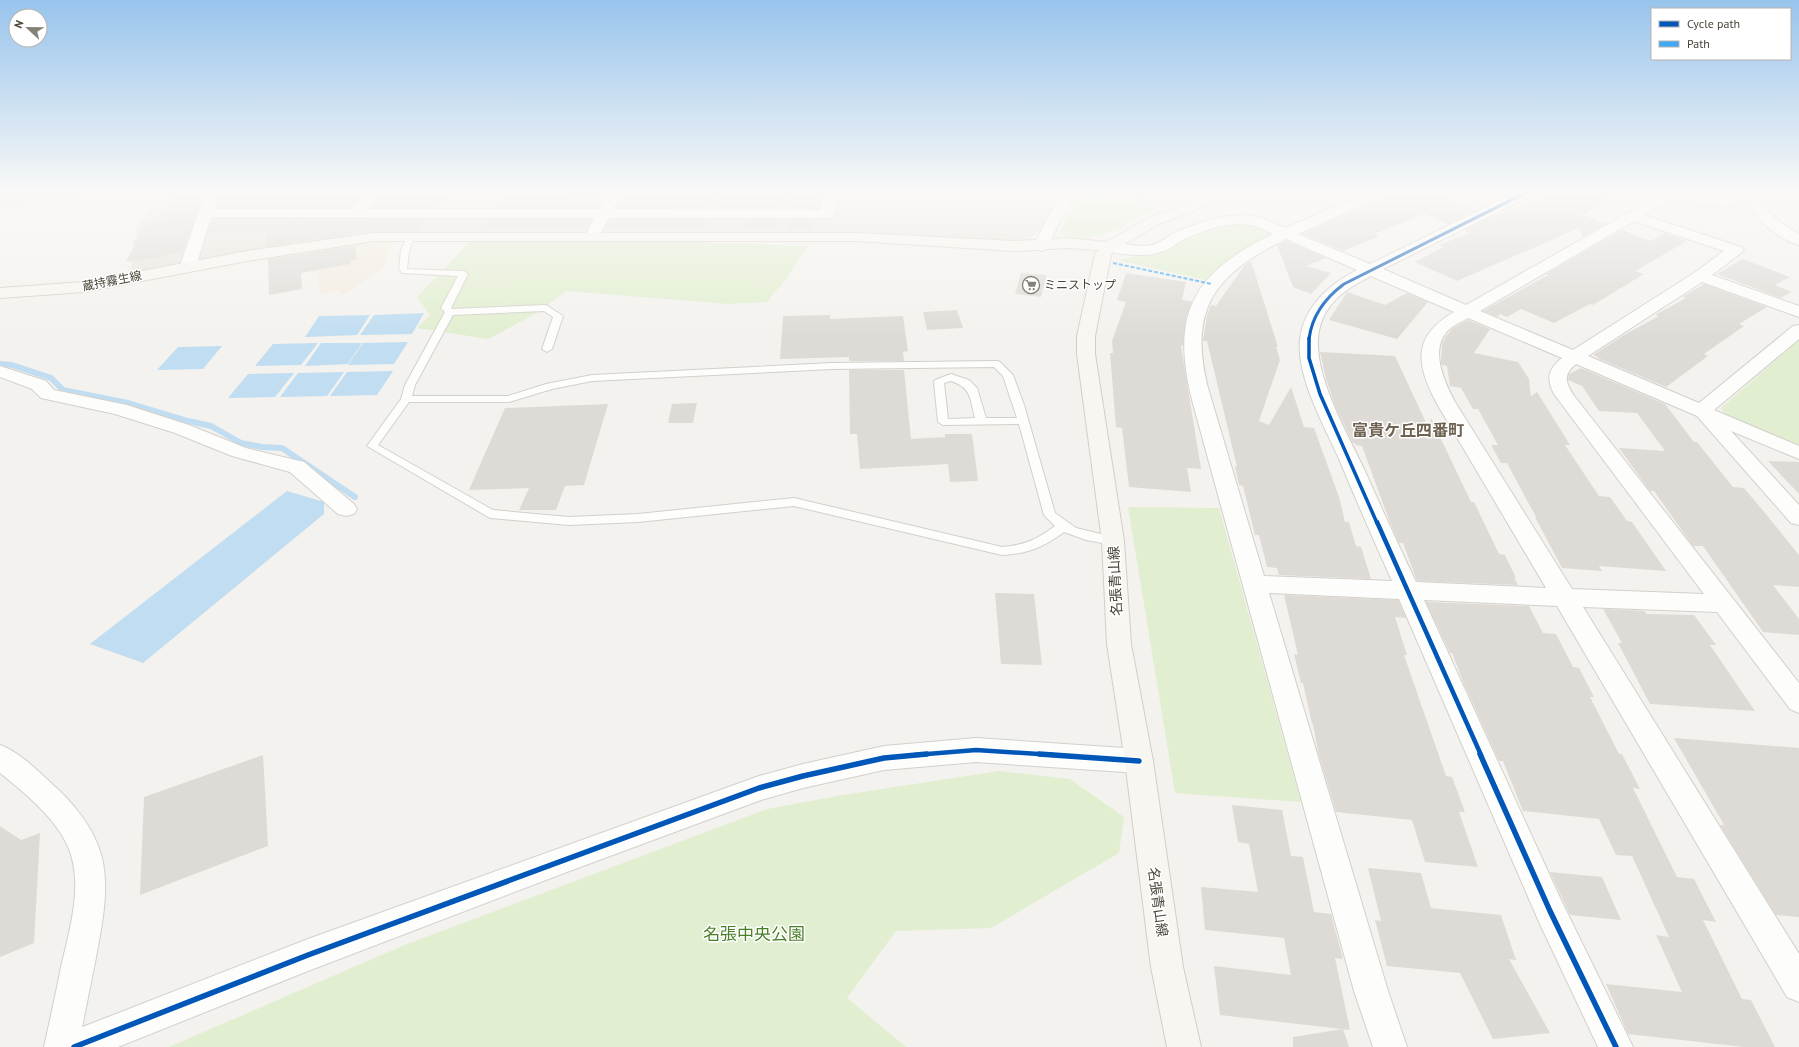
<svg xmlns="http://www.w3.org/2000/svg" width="1799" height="1047" font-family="'PT Sans','Noto Sans JP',sans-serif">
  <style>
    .residential { fill: #e7e4dc }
    .commercial { fill: #f3ebdf }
    .industrial { fill: #e6e2de }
    .green { fill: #e1eecf }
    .water { fill: #c0ddf1 }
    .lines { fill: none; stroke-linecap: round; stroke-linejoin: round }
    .stream { stroke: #c0ddf1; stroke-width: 6 }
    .building { fill: #dedbd6 }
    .service-casing { stroke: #d2d0cb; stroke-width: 2 }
    .minor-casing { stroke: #d2d0cb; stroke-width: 2 }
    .tertiary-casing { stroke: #d2d0cb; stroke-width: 2 }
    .secondary-casing { stroke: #d3cfc5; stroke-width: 2 }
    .service { fill: #fdfdfc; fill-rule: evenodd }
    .minor { fill: #fdfdfc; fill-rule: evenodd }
    .tertiary { fill: #fdfdfc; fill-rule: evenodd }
    .secondary { fill: #f7f6f1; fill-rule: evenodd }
    .quiet { stroke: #3fa9f5; stroke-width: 2; stroke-dasharray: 4 2; stroke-linecap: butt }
    .cycleway-far3-casing { stroke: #fff; stroke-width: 5 }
    .cycleway-far2-casing { stroke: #fff; stroke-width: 5.5 }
    .cycleway-far1-casing { stroke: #fff; stroke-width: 7 }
    .cycleway-casing { stroke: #fff; stroke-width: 8 }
    .cycleway-far3 { stroke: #0057b8; stroke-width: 3 }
    .cycleway-far2 { stroke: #0057b8; stroke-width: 3.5 }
    .cycleway-far1 { stroke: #0057b8; stroke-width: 4.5 }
    .cycleway { stroke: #0057b8; stroke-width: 5.5 }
    .labels { text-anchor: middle; stroke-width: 3; stroke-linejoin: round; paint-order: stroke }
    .far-street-label { font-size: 12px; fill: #4b4439; stroke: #fff }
    .far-poi-label { font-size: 12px; fill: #4b4439; stroke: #fff; text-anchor: start }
    .street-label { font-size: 14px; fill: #4b4439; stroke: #fff }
    .quarter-label { font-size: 16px; font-weight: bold; fill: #6e6250; stroke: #fff }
    .near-park-label { font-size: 17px; fill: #4a7f2a; stroke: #fff }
  </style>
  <rect width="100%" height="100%" fill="#f4f2ee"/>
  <path class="residential" d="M156 192H1207L1169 207 1079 192 1027 241 1022 243 769 234 377 233 297 243 205 258 129 274 137 248 132 242 137 236 136 229 149 210Z"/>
  <path class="commercial" d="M374 240 392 241 384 268 342 295 338 290 320 295 317 248Z"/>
  <path class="industrial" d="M0 192H96L82 201 0 210Z"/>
  <path class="green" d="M1079 192 1161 207 1124 223 1125 226C1109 232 1075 246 1060 232Z
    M1241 224 1255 226 1270 232V234C1245 247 1225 260 1206 280L1120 261C1127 256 1152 255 1162 253 1171 250 1177 245 1185 241 1198 234 1226 226 1241 224Z
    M472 240H631L807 246 788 276 767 302 729 304 566 291 537 313 488 339 417 328 430 315 417 297Z
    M1799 340V446L1725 415 1721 408Z
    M1128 507 1219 508 1301 802 1175 793Z
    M999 771 1070 779 1124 817 1119 853 991 928 896 931 847 998 906 1047H169L402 946 767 809 843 795Z"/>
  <path class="water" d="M424 313 412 334 360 335 374 315Z
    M370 315 357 335 305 337 319 316Z
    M408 342 394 364 348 365 363 343Z
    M318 343 301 365 255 366 273 344Z
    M321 343H362L348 364 305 366Z
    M222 346 203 369 157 370 178 347Z
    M393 371 377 395 330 396 347 372Z
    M344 372 327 396 280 397 298 373Z
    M294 373 275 397 228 398 248 374Z
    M287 491 324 502V514L143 663 90 644Z"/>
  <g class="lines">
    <path class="stream" d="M0 364 12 365 51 378 63 390 128 403 188 421 211 426 241 443 262 447 282 448 355 497"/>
  </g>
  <path class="building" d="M175 192H204L183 252 164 255 163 257 126 262 146 223 163 221Z
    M220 192H366L350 208H216Z
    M384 192H412L410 194 446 197 438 208H370Z
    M629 192H716L709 208H615L620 199H624Z
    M717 192H787L782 208H717Z
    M790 192H820L816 208H789Z
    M1401 192H1432L1477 210 1449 224 1425 214 1374 234 1380 236 1343 251 1302 234 1369 204Z
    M1557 192H1625L1604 200 1607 202 1582 215 1606 224 1583 237 1579 228 1457 281 1415 262 1444 247 1439 245 1470 233 1464 230 1493 216Z
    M523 197 603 199 598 208H499L506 198H521Z
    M212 218 428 219 419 231H353V234L267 247V232L208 233Z
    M490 219H592L588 227 483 228Z
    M610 220H705L702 228 629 229 606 227Z
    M747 220H778L775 228H744Z
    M788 220H813L811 228H788Z
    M1622 230 1651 241 1665 233 1687 241 1635 271 1644 274 1593 305 1590 304 1554 323 1521 309 1507 317 1500 314 1498 317 1483 311 1548 275 1546 274Z
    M1286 241 1326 258 1306 266 1331 273 1311 294 1293 287 1277 245Z
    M355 246 357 259 350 261V264L301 273 302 289 269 295 268 259Z
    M1743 259 1790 277 1775 285 1791 292 1781 298 1717 274Z
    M1251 261 1278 347H1276L1280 360 1259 421 1269 425 1291 387 1304 427 1314 428 1339 497 1345 522H1349L1356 546 1361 547 1371 579 1279 575 1277 568 1267 567 1259 535H1255L1243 486 1239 485 1235 466 1237 467 1207 341H1203L1207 315 1211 305 1216 306 1244 266Z
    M1021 273 1047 275 1041 297 1015 294Z
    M1126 273 1186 282 1182 300 1192 301 1186 319 1183 345 1181 346 1201 469 1187 468 1191 492 1129 487 1122 428 1116 427 1110 353H1113L1112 341 1126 302 1117 300Z
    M1704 284 1767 307 1739 324 1744 326 1704 354 1708 356 1666 387 1597 358H1599L1593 355 1624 335 1659 316 1655 315 1686 298 1682 297Z
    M1347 292 1385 305 1407 293 1428 302 1397 339 1329 320Z
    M957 310 963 328 927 330 923 312Z
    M830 315V319L903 316 908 351 903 352 904 361H849V357L780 359 783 316Z
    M1468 320 1490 329 1474 353 1518 362 1529 379 1531 396 1537 392 1570 445H1565L1599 496 1610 497 1627 521 1632 522 1666 571 1599 566 1602 571 1562 568 1535 517H1536L1507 463H1501L1491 445H1498L1478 409H1473L1461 388 1450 386 1447 366 1442 365 1441 363 1442 344 1446 336 1453 328Z
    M1320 352 1395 356 1429 429 1431 418 1471 502H1474L1499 554 1505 555 1516 578H1514L1518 585 1417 581 1403 543H1399L1389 520 1362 446 1356 445 1355 443H1353L1335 405 1326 379Z
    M1581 368 1665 404 1694 442H1697L1733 487 1744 488 1765 513 1799 555V587L1773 585 1799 619V635L1763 632 1703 546H1693L1654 491H1650L1619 448 1665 451 1637 413 1599 411 1582 386 1568 380 1569 374Z
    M849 370H904L911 439 945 437V434H972L978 481 950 482 948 464 860 469 857 434H850Z
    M697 403 693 423H668L672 404Z
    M608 404 584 485 565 486 556 510H519L529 488 469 490 505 408Z
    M1768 461 1799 462V494Z
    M995 593 1034 594 1042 665 1001 664Z
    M1284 595 1398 600 1406 618 1395 617 1407 655H1404L1446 776 1452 777 1465 812H1459L1478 867 1425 862 1412 820 1336 812 1318 752 1313 724H1312L1303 683H1301L1294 654 1298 655Z
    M1426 602 1529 606 1543 633 1556 634 1573 667 1579 668 1594 697H1590L1619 754H1622L1640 789 1633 788 1677 877 1694 879 1716 922 1703 920 1742 999 1751 1000 1775 1047H1744L1628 1034 1606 984 1682 992 1656 935 1669 937 1632 856 1616 855 1599 819 1523 811 1503 761H1499L1464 684 1452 653H1450Z
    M1603 609 1645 611 1646 614 1694 615 1716 645H1710L1755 711 1650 704 1618 643H1622Z
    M1674 738 1799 748V917L1776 915 1720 825H1724Z
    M263 755 268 846 140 895 144 797Z
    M1232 805 1282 810 1291 856 1303 857 1314 912 1331 914 1343 959 1335 958 1350 1030 1220 1015 1214 966 1291 975 1284 938 1205 930 1201 887 1258 892 1249 844 1238 842Z
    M0 826 21 840 40 833 34 943 0 957Z
    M1368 868 1421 873 1431 908 1501 915 1516 960 1509 959 1550 1033 1493 1039 1460 973 1387 966 1375 920 1381 921Z
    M1550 872 1602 877 1621 920 1570 915Z
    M1343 1029 1349 1047H1293V1037Z"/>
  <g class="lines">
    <g class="service-casing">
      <path id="service" d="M407 235H410L414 237 409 251 407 269 464 271 468 274 451 308 452 309 546 305 563 316 552 349 547 352 542 349 553 317 544 311 453 315 415 385 412 396H508L546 384 592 375 832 363 997 361 1000 362 1013 375 1024 405 1055 513 1076 528 1117 538 1119 541 1117 544 1113 545 1086 540 1064 532C1044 547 1027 554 1002 555L794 506 638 522 569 525 490 518 367 446 401 399 405 385 445 312 441 308 458 276 402 273 399 269 401 251ZM994 367 1003 376 1017 418H986L977 388 969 380 951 374 935 380 934 382 938 422 943 425 1019 424 1044 515 1055 526C1036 540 1025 545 1002 547L794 498 638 514 569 517 493 510 378 445 409 402H509L552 389 592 381 832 369ZM951 381C972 388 970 399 975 418L948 419 944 383Z"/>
    </g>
    <g class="minor-casing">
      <path id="minor" d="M205 192H219L214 209H351L368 192H382L367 209H599L608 192H622L613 209 821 210 824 192H838L834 214 832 217 827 218H609L597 240 592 241 587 240 585 237 594 218 211 217 196 266 194 269 188 271 182 269 180 266Z
        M1140 192H1176C1168 203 1153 198 1142 195Z
        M1369 192H1387L1385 195 1298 234 1370 264 1517 192H1534L1532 195 1383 269 1466 305 1665 192H1681L1680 194 1720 197H1728L1746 192H1777L1775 195 1760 198C1768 215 1783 225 1799 234V245C1778 239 1756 220 1747 200L1730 205H1720L1669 201 1644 215 1741 247 1744 250 1741 253 1712 275 1799 306V317L1702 282 1588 356 1699 403 1793 326 1799 325V339L1714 410 1799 446V459L1731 431 1799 505V525L1791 523 1697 416 1576 364C1562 375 1566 384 1575 397L1799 683V713L1790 709 1717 612 1583 607 1799 954V1002L1787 997 1557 606 1424 600 1561 900 1633 1047H1598L1539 922 1399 599 1269 593 1388 991 1407 1047H1373L1354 991 1192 400C1170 313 1194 272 1273 234 1266 231 1258 226 1251 225 1229 221 1202 231 1183 240 1176 243 1171 249 1164 251 1145 258 1123 255 1104 250L1101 247 1104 244C1119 240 1136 249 1152 245 1161 243 1168 235 1176 232 1200 222 1231 211 1257 217 1267 219 1276 224 1285 228ZM1634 221 1724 251 1694 273 1573 350 1480 311ZM1286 239 1357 270C1330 284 1304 306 1300 339 1296 377 1324 425 1339 459 1356 500 1374 541 1392 581L1264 576 1208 388C1188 308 1215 274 1286 239ZM1371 276 1454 312C1412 336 1416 364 1436 402L1546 588 1416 582C1398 544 1381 507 1364 469 1347 432 1311 372 1319 331 1324 303 1347 288 1371 276ZM1468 318 1562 358C1548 369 1546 379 1554 394L1704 594 1572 589 1455 402C1444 381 1427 346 1452 327 1456 324 1463 321 1468 318Z
        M0 366 46 381 54 390 127 405 189 425 246 448 304 462 354 504 357 509 354 514 346 516 338 514 290 472 232 456 175 433 115 414 41 398 32 389 0 377Z
        M0 745C19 752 36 769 51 783 73 802 95 829 102 858 110 892 101 929 95 963 89 991 84 1019 78 1047H44C50 1020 56 993 61 967 69 932 82 890 71 855 62 823 25 793 0 773Z"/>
    </g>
    <g class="tertiary-casing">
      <path id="tertiary" d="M1065 192H1079L1061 218 1047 249 1042 251 1037 249 1034 246 1047 218Z
        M976 738 1139 749 1149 753 1153 761 1149 769 1139 773 976 762 884 770 803 788 761 800 567 872 308 971 118 1047H57L62 1035 308 939 759 776 803 764 884 746Z"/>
    </g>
    <g class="secondary-casing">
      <path id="secondary" d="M1217 192H1235L1233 195 1159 224 1114 250 1111 255 1095 336V354L1124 541 1131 644 1153 761 1183 967 1201 1047H1167L1151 967 1125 761 1107 644 1102 541 1077 354V336L1095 254 1098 250 1068 248 1014 251 857 241H374L247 261 84 292 0 298V288L84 282 247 251 374 233H857L1014 241 1068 238 1106 242 1149 218Z"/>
    </g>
    <use href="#service" class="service"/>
    <use href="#minor" class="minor"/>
    <use href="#tertiary" class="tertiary"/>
    <use href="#secondary" class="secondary"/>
    <path class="quiet" d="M1113 263 1212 284"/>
    <g class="cycleway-far3-casing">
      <path id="cycleway-far3" d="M1309 339C1312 315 1325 298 1344 284L1527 192"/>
    </g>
    <g class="cycleway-far2-casing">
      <path id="cycleway-far2" d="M1309 338V358L1320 394 1377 523"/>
    </g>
    <g class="cycleway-far1-casing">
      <path id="cycleway-far1" d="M1377 522 1481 755
        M915 755 976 750 1054 755"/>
    </g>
    <g class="cycleway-casing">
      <path id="cycleway" d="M1039 754 1139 761
        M1480 754 1550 911 1616 1047
        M74 1047 308 955 759 788 803 776 884 758 927 754"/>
    </g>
    <use href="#cycleway-far3" class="cycleway-far3"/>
    <use href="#cycleway-far2" class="cycleway-far2"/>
    <use href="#cycleway-far1" class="cycleway-far1"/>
    <use href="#cycleway" class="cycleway"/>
  </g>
  <linearGradient id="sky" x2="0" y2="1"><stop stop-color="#98c4ec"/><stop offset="0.57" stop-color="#faf9f7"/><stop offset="1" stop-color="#faf9f7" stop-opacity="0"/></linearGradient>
  <rect width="1799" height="338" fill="url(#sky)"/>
  <defs>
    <g id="supermarket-ring" transform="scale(0.9)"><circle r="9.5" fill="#fff" stroke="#868178" stroke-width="1.5"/><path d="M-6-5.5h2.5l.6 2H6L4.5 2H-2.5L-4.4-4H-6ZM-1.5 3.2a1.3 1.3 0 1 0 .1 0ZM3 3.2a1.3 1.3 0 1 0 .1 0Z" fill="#868178"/></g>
  </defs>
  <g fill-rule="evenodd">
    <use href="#supermarket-ring" x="1031" y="285"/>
  </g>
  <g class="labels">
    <g class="far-street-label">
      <text transform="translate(112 281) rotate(-11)" y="4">蔵持霧生線</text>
    </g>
    <g class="far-poi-label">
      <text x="1044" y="289">ミニストップ</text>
    </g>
    <g class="street-label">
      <text transform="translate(1115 581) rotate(-93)" y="5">名張青山線</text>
      <text transform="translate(1158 902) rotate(82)" y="5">名張青山線</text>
    </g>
    <g class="quarter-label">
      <text x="1408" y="436">富貴ケ丘四番町</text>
    </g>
    <g class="near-park-label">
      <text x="754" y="940">名張中央公園</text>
    </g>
  </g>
  <rect x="1651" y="8" width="140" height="52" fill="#ffffff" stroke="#b7b4b0"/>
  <rect x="1659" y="21" width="20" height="6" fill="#0057b8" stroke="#b7b4b0"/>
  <text x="1687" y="28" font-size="12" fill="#4b4439">Cycle path</text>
  <rect x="1659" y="41" width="20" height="6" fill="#3fa9f5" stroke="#b7b4b0"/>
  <text x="1687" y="48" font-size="12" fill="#4b4439">Path</text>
  <g transform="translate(28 28) rotate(292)"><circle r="19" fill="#ffffff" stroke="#b7b4b0"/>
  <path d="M0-3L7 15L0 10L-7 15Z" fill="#868178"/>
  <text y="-6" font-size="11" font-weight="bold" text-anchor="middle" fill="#4b4439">N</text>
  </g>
</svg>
